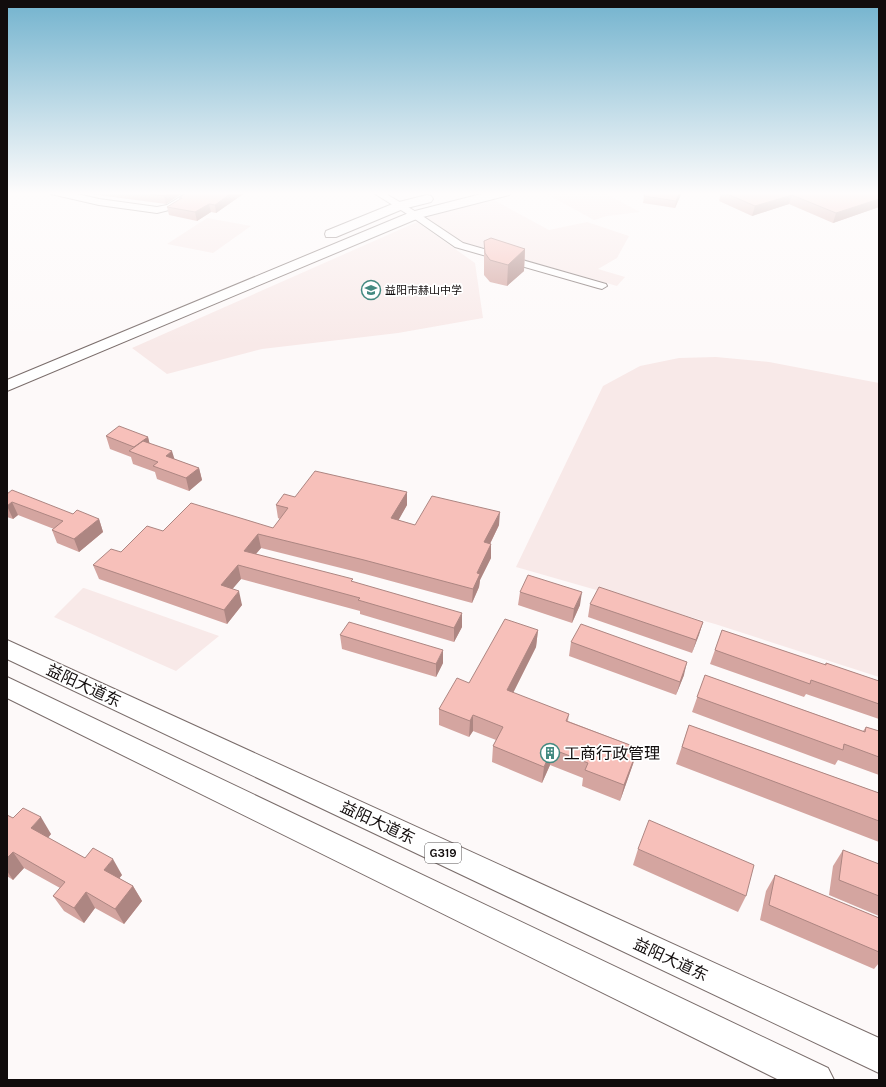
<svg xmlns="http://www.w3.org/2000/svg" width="886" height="1087" font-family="Karla,'Noto Sans SC',sans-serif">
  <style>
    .built { fill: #f8e9e8 }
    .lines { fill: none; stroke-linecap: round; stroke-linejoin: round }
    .minor-casing { stroke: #7a6d6b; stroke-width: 2 }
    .major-casing { stroke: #7a6d6b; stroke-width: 2 }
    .minor { fill: #fff; fill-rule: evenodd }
    .major { fill: #fff; fill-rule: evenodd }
    .wall { fill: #d4a5a0 }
    .shaded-wall { fill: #ad8682 }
    .building { fill: #f7c0ba; stroke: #ad8682 }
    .labels { text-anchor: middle; stroke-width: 3.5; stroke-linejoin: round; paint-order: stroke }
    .far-poi-label { font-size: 11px; fill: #110c0c; stroke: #fff; text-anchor: start }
    .shield { fill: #fff; stroke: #585555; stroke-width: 1 }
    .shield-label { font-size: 12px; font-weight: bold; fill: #110c0c }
    .near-street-label { font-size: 16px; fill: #110c0c; stroke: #fff }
    .near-poi-label { font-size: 16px; fill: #110c0c; stroke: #fff; text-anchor: start }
  </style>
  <rect width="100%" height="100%" fill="#fdf9f9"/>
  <path class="built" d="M543 192H603L640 212 607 216 594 220Z
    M494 200 549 230 587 222 629 236 617 258 598 269 625 277 617 286 462 242 422 216Z
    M207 218 251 226 213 253 167 244Z
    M417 222 475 263 483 318 398 333 262 349 167 374 132 348Z
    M716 357 769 362 879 383V677L715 624 516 567 603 386 640 366 679 358Z
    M83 588H84L219 636 176 671 54 617Z"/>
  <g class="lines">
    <g class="minor-casing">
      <path id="minor" d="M50 192H68L99 199 157 207 167 205 188 192H199L173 209 157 213 99 205 51 194Z
        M372 192H383L418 213 463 243 606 284 607 286 602 289 598 288 455 247 412 217Z"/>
    </g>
    <g class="major-casing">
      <path id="major" d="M489 192H511L509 195 419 218 7 391V380L411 212Z
        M427 195 431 196 433 199 431 202 403 209 336 237H326L325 234 326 231 395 203Z
        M7 640 879 1038V1073L7 659Z
        M7 677 828 1068 834 1080H779L7 698Z"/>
    </g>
    <use href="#minor" class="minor"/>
    <use href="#major" class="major"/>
  </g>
  <path class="wall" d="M83 192H184L166 204 98 195Z
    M187 192H246L216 213 211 212 197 221 169 215 167 207 180 199 179 198Z
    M646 192H682L675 208 643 203 644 196Z
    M721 192H879V207L833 223 789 204 752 216 719 201Z
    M484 241 525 249 524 271 507 286 490 282 484 275Z
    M106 436 148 437 149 443 174 459 199 468 202 480 189 491 157 479 155 472 133 464 131 457 110 449Z
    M407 492V505L398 520 415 525H499L490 544H491V558L480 580 479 587 472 603 365 574 261 548 256 554 353 582 462 627 454 642 360 614V611L241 579 232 589 242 605 227 624 99 579 93 565 121 552 163 531 273 528 280 519 278 518 276 505 295 497Z
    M7 494 73 514 99 519 103 532 79 552 57 543 52 530 54 529 18 515 13 519 7 517Z
    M520 592 580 605 572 623 518 605Z
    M590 604 703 622 692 653 588 617Z
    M538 630 536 647 513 693 569 714 568 721 638 748 633 764 620 801 582 786 583 778 550 765 542 783 492 762 493 746 496 740 473 731 469 737 439 725V709L469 683Z
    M722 630 825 665 826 663 879 681V719L806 694 804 697 710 664Z
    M340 635 443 663 436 677 342 649Z
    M571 642 684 675 676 695 569 656Z
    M705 675 863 731 866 727 879 731V775L838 760 835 765 692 712Z
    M689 725 879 793V842L676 764Z
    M7 815 13 818 51 834 48 838 85 858 122 875 119 878 133 886 142 901 124 924 95 908 84 923 64 911 53 896 60 888 24 868 13 880 7 876Z
    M638 849 746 896 738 912 633 865Z
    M843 850 879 864V916L829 895 833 866Z
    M775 875 879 918V963L874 969 760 920 766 891Z"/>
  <path class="shaded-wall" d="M170 192H184L166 204 164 196Z
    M233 192H246L216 213 215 205Z
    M680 192H682L675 208 676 201Z
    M792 195 789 204 752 216 755 206Z
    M879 199V207L833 223 836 213Z
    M209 204 211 212 197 221 195 212Z
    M525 249 524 271 507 286 508 265Z
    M148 437 151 449 137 454 134 447Z
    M172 451 176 464 166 456Z
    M199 468 202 480 189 491 186 478Z
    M407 492V505L392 532 391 518Z
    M12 502 18 515 13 519 7 506Z
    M500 512 499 525 484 556V542Z
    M99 519 103 532 79 552 74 539Z
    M258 534 261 548 247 564 244 551Z
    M491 544V558L480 580 479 587 472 603 473 589 477 573Z
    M238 565 241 579 224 599 221 585Z
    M239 591 242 605 227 624 224 610Z
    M582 592 580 605 572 623 574 609Z
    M462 613V627L454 642V628Z
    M703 622 699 635 692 653 696 640Z
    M538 630 536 647 506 707 507 690Z
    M443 650V663L436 677V664Z
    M687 662 684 675 676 695 680 682Z
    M473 715V731L469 737 470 721Z
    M638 748 633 764 620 801 624 785Z
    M552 749 550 765 542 783 544 767Z
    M41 817 51 834 42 845 31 828Z
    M13 852 24 868 13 880 7 871V858Z
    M113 859 122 875 113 886 104 870Z
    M133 886 142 901 124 924 115 909Z
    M86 892 95 908 84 923 74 908Z"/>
  <path class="building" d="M137 192H170L164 196Z
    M187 192H233L215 205 209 204 195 212 167 207 182 198H179Z
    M646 192H680L676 201 644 196Z
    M723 192H879V199L836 213 792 195 755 206Z
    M491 238 525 249 508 265 490 260 485 253 484 241Z
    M119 426 148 437 134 447 106 436Z
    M143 441 172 451 166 456 199 468 186 478 153 466 158 462 129 451Z
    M315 471 407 492 391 518 415 525 432 496 500 512 484 542 491 544 477 573 480 574 473 589 364 560 258 534 244 551 353 579 351 581 462 613 454 628 358 600 360 598 238 565 221 585 239 591 224 610 93 565 111 549 121 552 147 526 163 531 191 503 273 528 288 508 276 505 284 494 295 497Z
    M12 490 73 514 77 510 99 519 74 539 52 530 63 521 12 502 7 506V494Z
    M528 575 582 592 574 609 520 592Z
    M599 587 703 622 696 640 590 604Z
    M505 619 538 630 507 690 569 714 566 721 638 748 624 785 585 770 588 763 552 749 544 767 493 746 503 727 473 715 470 721 439 709 457 678 469 683Z
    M349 622 443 650 436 664 340 635Z
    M581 624 687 662 680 682 571 642Z
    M722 630 826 665V663L879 681V704L811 680 810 684 715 650Z
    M705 675 865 732 866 727 879 731V757L844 744 843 750 697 697Z
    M689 725 879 793V821L682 747Z
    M23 808 41 817 31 828 85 858 93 848 113 859 104 870 133 886 115 909 86 892 74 908 53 896 65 882 13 852 7 858V815L13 818Z
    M649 820 754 865 746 896 638 849Z
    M843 850 879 864V896L839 880Z
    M775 875 879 918V952L769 905Z"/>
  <linearGradient id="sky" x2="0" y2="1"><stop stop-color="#73b3ce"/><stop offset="0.56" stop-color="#fefcfc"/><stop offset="1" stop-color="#fefcfc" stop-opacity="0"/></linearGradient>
  <rect width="886" height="345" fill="url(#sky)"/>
  <defs>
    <g id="school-ring" transform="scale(1)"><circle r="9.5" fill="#fff" stroke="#448a81" stroke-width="1.5"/><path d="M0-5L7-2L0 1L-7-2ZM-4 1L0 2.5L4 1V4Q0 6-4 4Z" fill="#448a81"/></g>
    <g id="building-ring" transform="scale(1)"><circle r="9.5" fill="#fff" stroke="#448a81" stroke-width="1.5"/><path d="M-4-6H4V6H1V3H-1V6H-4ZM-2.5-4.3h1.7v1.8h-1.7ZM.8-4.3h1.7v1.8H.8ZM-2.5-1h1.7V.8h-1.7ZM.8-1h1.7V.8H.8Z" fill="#448a81"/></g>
  </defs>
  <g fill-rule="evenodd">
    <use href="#school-ring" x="371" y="290"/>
    <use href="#building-ring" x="550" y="753"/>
  </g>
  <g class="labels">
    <g class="far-poi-label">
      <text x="385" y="294">益阳市赫山中学</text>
    </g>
    <rect class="shield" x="425" y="843" width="36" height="20" rx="3"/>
    <g class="shield-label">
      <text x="443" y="857">G319</text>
    </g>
    <g class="near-street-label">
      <text transform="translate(84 685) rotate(25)" y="6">益阳大道东</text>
      <text transform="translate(378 822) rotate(25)" y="6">益阳大道东</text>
      <text transform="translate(671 959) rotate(25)" y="6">益阳大道东</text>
    </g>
    <g class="near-poi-label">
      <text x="564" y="759">工商行政管理</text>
    </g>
  </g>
  <rect width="886" height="1087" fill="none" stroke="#110c0c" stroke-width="16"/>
</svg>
